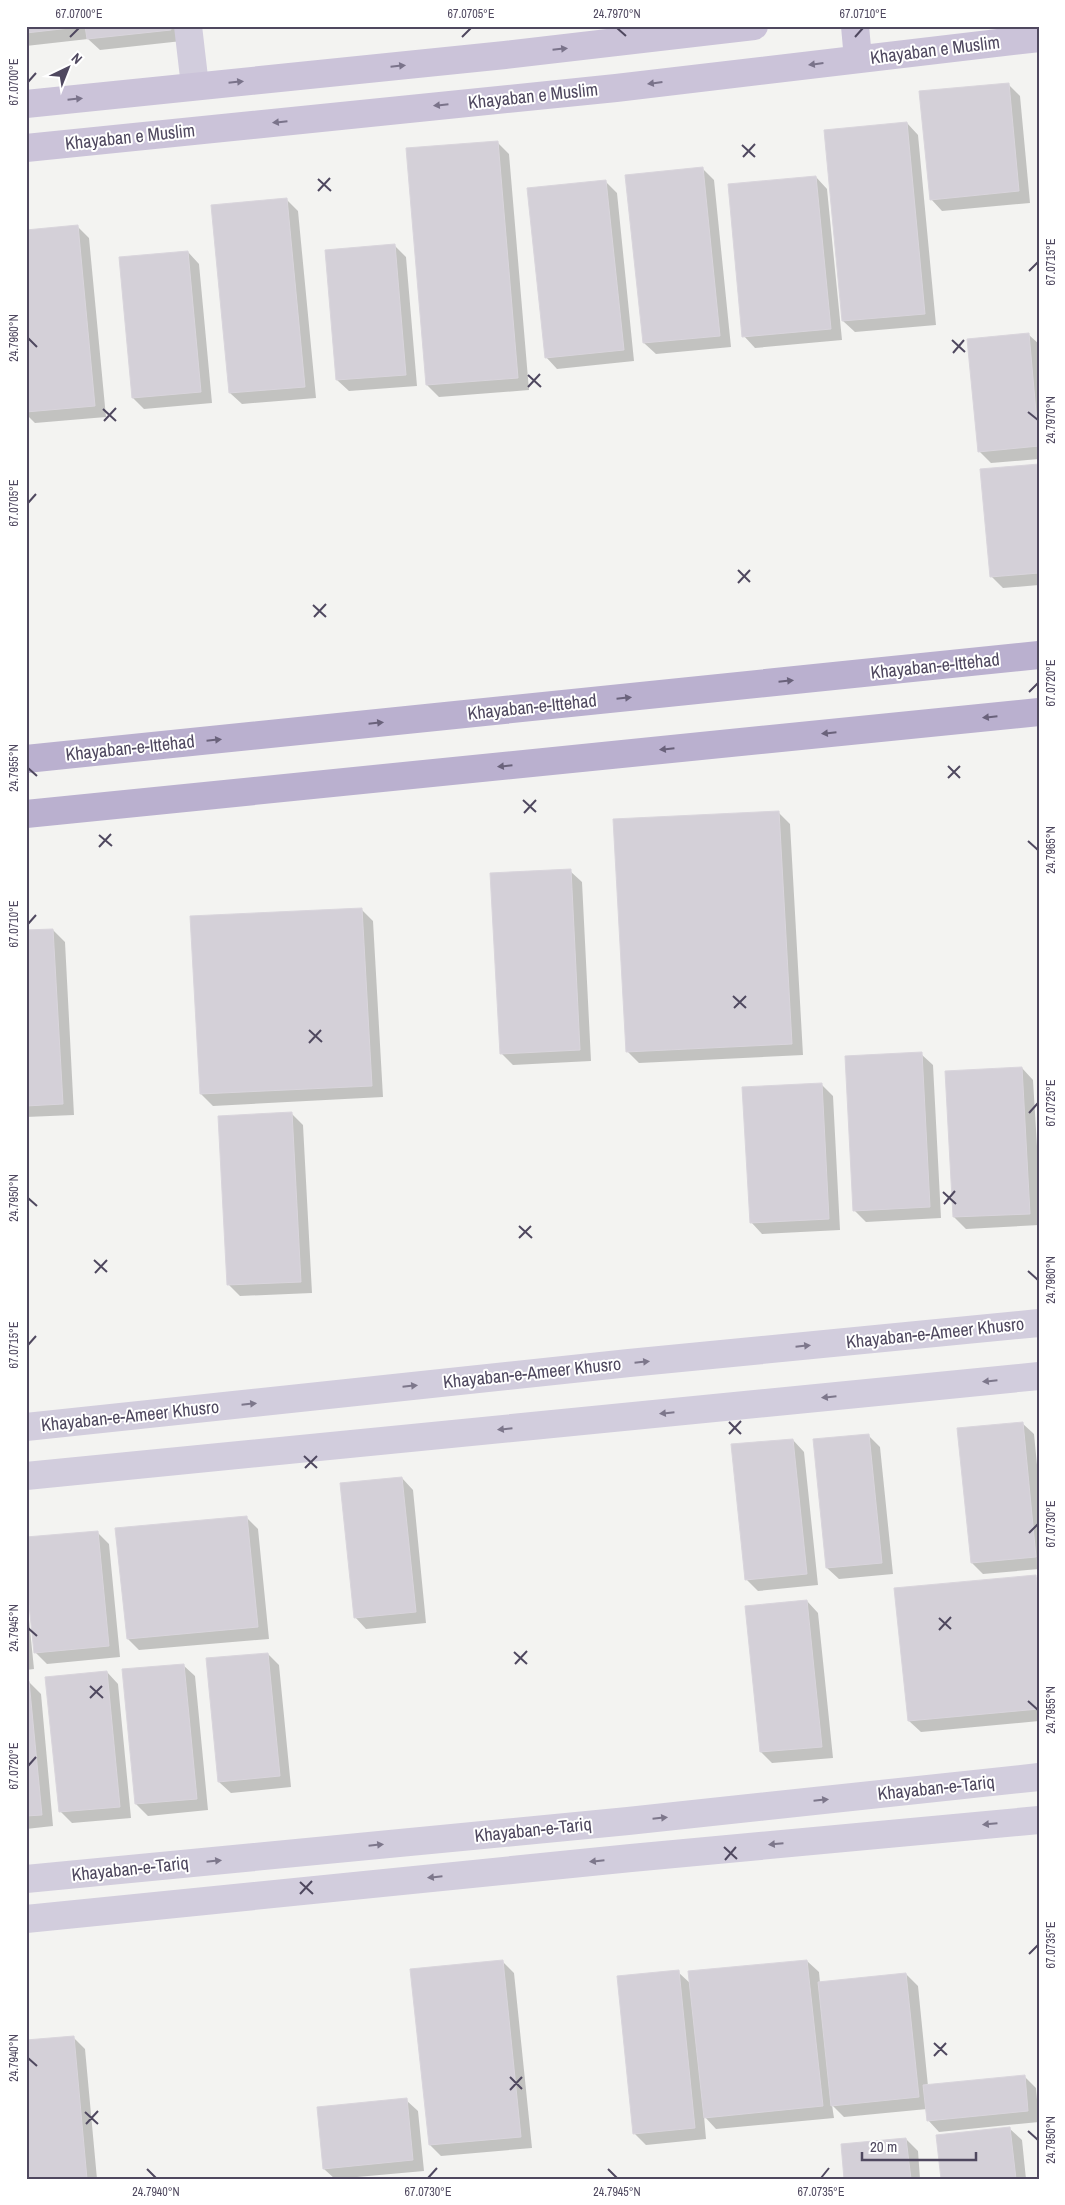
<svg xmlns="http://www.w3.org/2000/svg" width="1065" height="2205" font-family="'Archivo Narrow',sans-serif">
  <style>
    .shadow { fill: #0003 }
    .building { fill: #d4d0d8; stroke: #d9d5dc }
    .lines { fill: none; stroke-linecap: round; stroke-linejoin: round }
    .street { stroke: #d2cddd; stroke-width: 28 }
    .secondary { stroke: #cbc3d9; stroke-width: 28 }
    .primary { stroke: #bab0cf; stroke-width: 28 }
    .oneway { fill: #7a738a }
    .oneway2 { fill: #6a627b }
    .oneway3 { fill: #7d778b }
    .ticks { fill: none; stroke: #4f485f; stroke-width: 2 }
    .labels { text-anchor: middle; stroke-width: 4; stroke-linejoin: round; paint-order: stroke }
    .street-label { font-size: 18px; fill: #4f485f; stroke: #fff }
    .neatline { fill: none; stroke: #4f485f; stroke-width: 2 }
    .ticks-label { font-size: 12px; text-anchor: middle; fill: #4f485f }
  </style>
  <rect width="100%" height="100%" fill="#f3f3f1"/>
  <path class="shadow" d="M26 26H180L182 41 100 50 88 39 26 46Z
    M1008 84 1020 96 1030 203 942 211 931 199Z
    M907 123 918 135 936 325 855 332 843 321Z
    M498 143 509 154 529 390 439 397 427 385 407 150Z
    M702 168 714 180 731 347 656 354 644 343Z
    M816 177 827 189 842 340 755 348 744 336Z
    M606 182 617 193 634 361 557 369 546 357Z
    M286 199 298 211 316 398 242 404 230 393Z
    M77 226 89 238 106 417 35 423 26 414V231Z
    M395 246 406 257 417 386 349 391 337 380Z
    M188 252 199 264 212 403 144 409 133 398Z
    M1029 335 1039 344V459L991 463 979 451Z
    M1039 465V585L1003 588 991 576Z
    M26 595 29 631H26Z
    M778 812 790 824 803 1055 639 1063 627 1051Z
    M570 871 582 882 591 1061 513 1065 502 1054Z
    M361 909 373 921 383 1097 213 1106 201 1094Z
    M53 930 65 942 74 1115 26 1117V931Z
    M921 1054 933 1065 941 1218 866 1222 854 1210Z
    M1022 1068 1033 1080 1039 1179V1225L966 1229 954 1217 946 1072Z
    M821 1084 833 1096 840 1230 762 1234 751 1222Z
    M291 1113 303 1125 312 1293 240 1296 229 1285Z
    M1022 1423 1034 1434 1039 1485V1569L983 1574 972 1563Z
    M868 1435 880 1447 893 1574 839 1579 827 1568Z
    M793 1440 804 1452 818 1585 758 1591 746 1579Z
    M402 1478 413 1490 426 1623 366 1629 355 1617Z
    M246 1517 258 1529 269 1639 139 1650 128 1639Z
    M97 1532 109 1544 120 1657 47 1664 35 1652Z
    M1035 1576 1039 1580V1721L921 1732 909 1721Z
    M26 1590 34 1669 26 1670Z
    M807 1601 818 1613 833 1758 772 1763 761 1752Z
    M268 1654 279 1665 291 1787 231 1793 219 1782Z
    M183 1665 195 1676 208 1810 148 1816 136 1804 123 1671Z
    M107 1672 118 1684 131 1818 72 1823 60 1811Z
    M29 1682 41 1694 53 1826 26 1829V1683Z
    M502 1961 514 1973 532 2148 441 2156 430 2145Z
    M807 1961 819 1972 820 1983 906 1974 918 1986 928 2086 1024 2076 1036 2088 1039 2122 939 2132 928 2120 927 2109 844 2117 832 2105 834 2118 716 2129 704 2116 706 2139 646 2145 635 2134 678 1972 691 1984Z
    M73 2037 85 2049 97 2179H26Z
    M406 2100 418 2111 424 2171 335 2179 324 2169Z
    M1010 2129 1022 2140 1026 2179H942Z
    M906 2139 918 2151 920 2179H845Z"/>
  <path class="building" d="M26 26H79V27L26 33Z
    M85 26H170L171 30 87 39Z
    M1009 83 1019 191 930 200 919 91Z
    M907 122 925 314 842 321 824 130Z
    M498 141 518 378 426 385 406 148Z
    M703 167 720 336 643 343 625 175Z
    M816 176 831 329 742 337 728 184Z
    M606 180 624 350 545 358 527 188Z
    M287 198 305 387 229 393 211 205Z
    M78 225 95 406 26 412V230Z
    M395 244 406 375 336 380 325 250Z
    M188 251 201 392 132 398 119 257Z
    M1029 333 1039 446 978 452 967 339Z
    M1039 464V573L990 577 980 469Z
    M779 811 792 1044 626 1052 613 819Z
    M571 869 580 1050 500 1054 490 873Z
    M362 908 372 1086 200 1094 190 916Z
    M53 929 63 1104 26 1106V930Z
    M922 1052 930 1207 853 1211 845 1056Z
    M1022 1067 1030 1214 953 1217 945 1071Z
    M822 1083 829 1219 750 1223 742 1087Z
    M292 1112 301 1282 227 1285 218 1116Z
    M1023 1422 1036 1557 971 1563 957 1428Z
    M869 1434 882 1563 826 1568 813 1439Z
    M793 1439 807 1574 745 1580 731 1444Z
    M402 1477 416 1612 354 1618 340 1483Z
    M247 1516 258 1627 127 1639 115 1528Z
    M98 1531 109 1646 34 1653 26 1575V1537Z
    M1036 1575 1039 1605V1709L908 1721 894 1588Z
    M807 1600 822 1747 760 1752 745 1606Z
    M268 1653 280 1776 218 1782 206 1658Z
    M184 1664 197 1799 135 1804 122 1669Z
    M107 1671 120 1807 59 1812 45 1677Z
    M26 1681H29L42 1815 26 1816Z
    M503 1960 521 2137 429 2145 410 1969Z
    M807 1960 823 2106 704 2118 688 1971Z
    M679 1970 695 2128 633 2134 617 1976Z
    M906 1973 919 2097 831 2106 818 1982Z
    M74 2036 87 2179H26V2040Z
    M1025 2075 1028 2111 927 2121 923 2085Z
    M407 2098 413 2160 323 2169 317 2107Z
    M1010 2127 1016 2179H941L936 2135Z
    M906 2138 911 2179H844L841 2144Z"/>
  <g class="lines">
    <path class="street" d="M188 26 195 86
      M26 1427 629 1363 1039 1323
      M26 1476 1039 1376
      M26 1879 628 1821 1039 1777
      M26 1919 631 1858 1039 1820"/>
    <path class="secondary" d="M855 26 858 59
      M26 104 505 55 754 26
      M26 148 616 88 1039 38"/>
    <path class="primary" d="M26 759 1039 655
      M26 814 1039 712"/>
  </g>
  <defs><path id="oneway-solid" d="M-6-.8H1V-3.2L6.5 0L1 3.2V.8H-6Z" transform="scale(1.25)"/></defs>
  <g class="oneway">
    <use href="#oneway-solid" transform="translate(560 49) rotate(-6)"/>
    <use href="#oneway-solid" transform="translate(816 64) rotate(173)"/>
    <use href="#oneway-solid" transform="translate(398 66) rotate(-6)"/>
    <use href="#oneway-solid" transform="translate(236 82) rotate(-6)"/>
    <use href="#oneway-solid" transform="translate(655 83) rotate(173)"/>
    <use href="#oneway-solid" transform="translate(75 99) rotate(-6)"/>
    <use href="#oneway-solid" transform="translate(441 105) rotate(174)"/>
    <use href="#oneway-solid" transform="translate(280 122) rotate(174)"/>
  </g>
  <g class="oneway2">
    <use href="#oneway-solid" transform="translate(786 681) rotate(-6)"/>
    <use href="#oneway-solid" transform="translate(624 698) rotate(-6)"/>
    <use href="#oneway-solid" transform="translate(990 717) rotate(174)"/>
    <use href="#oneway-solid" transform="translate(376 723) rotate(-6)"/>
    <use href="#oneway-solid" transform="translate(829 733) rotate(174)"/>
    <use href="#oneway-solid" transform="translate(214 740) rotate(-6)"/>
    <use href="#oneway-solid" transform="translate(667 749) rotate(174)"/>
    <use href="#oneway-solid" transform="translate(505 766) rotate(174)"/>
  </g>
  <g class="oneway3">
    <use href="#oneway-solid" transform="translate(803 1346) rotate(-6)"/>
    <use href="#oneway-solid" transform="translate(642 1362) rotate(-6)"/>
    <use href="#oneway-solid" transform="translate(990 1381) rotate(174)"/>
    <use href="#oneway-solid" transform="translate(410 1386) rotate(-6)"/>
    <use href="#oneway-solid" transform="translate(829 1397) rotate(174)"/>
    <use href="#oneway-solid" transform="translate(249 1404) rotate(-6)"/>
    <use href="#oneway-solid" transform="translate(667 1413) rotate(174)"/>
    <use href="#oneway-solid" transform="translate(505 1429) rotate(174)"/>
    <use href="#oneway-solid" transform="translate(821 1800) rotate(-6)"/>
    <use href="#oneway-solid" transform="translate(660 1818) rotate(-6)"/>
    <use href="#oneway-solid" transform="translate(990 1824) rotate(175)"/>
    <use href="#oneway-solid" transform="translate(776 1844) rotate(175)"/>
    <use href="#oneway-solid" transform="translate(376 1845) rotate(-6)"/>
    <use href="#oneway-solid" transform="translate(214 1861) rotate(-6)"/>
    <use href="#oneway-solid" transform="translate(597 1861) rotate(174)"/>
    <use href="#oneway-solid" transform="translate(435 1877) rotate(174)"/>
  </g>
  <path class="ticks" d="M617 28 626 36M70 37 79 28M462 37 471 28M855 37 863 28M28 82 36 73M742 145 755 157M743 157 755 144M318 179 331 191M318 191 330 178M1029 271 1038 262M28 338 37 347M952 340 965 352M953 353 964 340M528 375 541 387M528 387 540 374M103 409 116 421M1028 412 1038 420M104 421 116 408M28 503 36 494M738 570 750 582M738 583 750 570M313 605 326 617M314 617 326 604M1029 692 1038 683M948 766 960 778M28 768 37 776M948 778 960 766M523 800 536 812M524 813 536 800M99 835 112 846M1028 841 1038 850M99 847 111 834M28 924 36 915M733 996 746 1008M734 1008 746 996M309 1030 322 1042M309 1043 321 1030M1029 1113 1038 1103M943 1192 956 1204M28 1198 37 1206M944 1204 955 1191M519 1226 532 1238M519 1238 531 1226M94 1260 107 1272M1028 1271 1038 1280M95 1273 107 1260M28 1345 36 1336M729 1422 741 1434M729 1434 741 1421M304 1456 317 1468M305 1468 317 1456M1029 1533 1038 1524M939 1618 951 1629M28 1628 37 1636M939 1630 951 1617M514 1652 527 1664M515 1664 527 1651M90 1686 103 1698M90 1698 102 1686M1028 1701 1038 1710M28 1766 36 1757M724 1847 737 1859M725 1860 736 1847M300 1882 313 1894M300 1894 312 1881M1029 1954 1038 1945M934 2043 947 2055M934 2056 946 2043M28 2058 37 2066M510 2077 522 2089M510 2090 522 2077M85 2112 98 2124M86 2124 98 2111M1028 2131 1038 2140M147 2169 156 2178M608 2169 617 2178M428 2178 437 2168M821 2178 829 2168"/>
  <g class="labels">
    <g class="street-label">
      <text transform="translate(935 50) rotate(-7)" y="6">Khayaban e Muslim</text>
      <text transform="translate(533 96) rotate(-6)" y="6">Khayaban e Muslim</text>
      <text transform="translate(130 137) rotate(-6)" y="6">Khayaban e Muslim</text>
      <text transform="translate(935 666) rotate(-6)" y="6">Khayaban-e-Ittehad</text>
      <text transform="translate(532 707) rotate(-6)" y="6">Khayaban-e-Ittehad</text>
      <text transform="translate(130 748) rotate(-6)" y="6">Khayaban-e-Ittehad</text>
      <text transform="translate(935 1333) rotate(-6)" y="6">Khayaban-e-Ameer Khusro</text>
      <text transform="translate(532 1373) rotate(-6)" y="6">Khayaban-e-Ameer Khusro</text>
      <text transform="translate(130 1416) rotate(-6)" y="6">Khayaban-e-Ameer Khusro</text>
      <text transform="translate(936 1788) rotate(-6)" y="6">Khayaban-e-Tariq</text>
      <text transform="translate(533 1830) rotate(-6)" y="6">Khayaban-e-Tariq</text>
      <text transform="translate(130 1869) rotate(-6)" y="6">Khayaban-e-Tariq</text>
    </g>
  </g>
  <rect width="1065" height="2205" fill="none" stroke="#ffffff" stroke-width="55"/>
  <g transform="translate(68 68) rotate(43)" stroke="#ffffff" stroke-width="4" paint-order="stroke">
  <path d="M0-4L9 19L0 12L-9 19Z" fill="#4f485f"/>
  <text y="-8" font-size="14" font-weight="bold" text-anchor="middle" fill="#4f485f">N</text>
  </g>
  <path d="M862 2152v8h114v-8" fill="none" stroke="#4f485f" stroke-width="2.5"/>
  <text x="870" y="2152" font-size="15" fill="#4f485f" stroke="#ffffff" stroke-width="4" paint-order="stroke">20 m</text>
  <rect x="28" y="28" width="1010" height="2150" class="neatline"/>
  <g class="ticks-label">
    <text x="79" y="18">67.0700°E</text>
    <text x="471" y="18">67.0705°E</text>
    <text x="617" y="18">24.7970°N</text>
    <text x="863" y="18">67.0710°E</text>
    <text transform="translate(14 82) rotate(-90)" y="4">67.0700°E</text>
    <text transform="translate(1051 262) rotate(-90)" y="4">67.0715°E</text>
    <text transform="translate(14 338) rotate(-90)" y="4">24.7960°N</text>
    <text transform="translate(1051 420) rotate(-90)" y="4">24.7970°N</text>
    <text transform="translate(14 503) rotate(-90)" y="4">67.0705°E</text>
    <text transform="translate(1051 683) rotate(-90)" y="4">67.0720°E</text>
    <text transform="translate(14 768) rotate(-90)" y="4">24.7955°N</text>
    <text transform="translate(1051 850) rotate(-90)" y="4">24.7965°N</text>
    <text transform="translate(14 924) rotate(-90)" y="4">67.0710°E</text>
    <text transform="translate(1051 1103) rotate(-90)" y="4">67.0725°E</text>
    <text transform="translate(14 1198) rotate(-90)" y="4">24.7950°N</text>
    <text transform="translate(1051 1280) rotate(-90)" y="4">24.7960°N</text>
    <text transform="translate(14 1345) rotate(-90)" y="4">67.0715°E</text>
    <text transform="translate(1051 1524) rotate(-90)" y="4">67.0730°E</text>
    <text transform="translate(14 1628) rotate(-90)" y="4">24.7945°N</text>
    <text transform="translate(1051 1710) rotate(-90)" y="4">24.7955°N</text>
    <text transform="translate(14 1766) rotate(-90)" y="4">67.0720°E</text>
    <text transform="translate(1051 1945) rotate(-90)" y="4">67.0735°E</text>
    <text transform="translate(14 2058) rotate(-90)" y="4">24.7940°N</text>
    <text transform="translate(1051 2140) rotate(-90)" y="4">24.7950°N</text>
    <text x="156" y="2196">24.7940°N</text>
    <text x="428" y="2196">67.0730°E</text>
    <text x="617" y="2196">24.7945°N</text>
    <text x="821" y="2196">67.0735°E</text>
  </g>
</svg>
